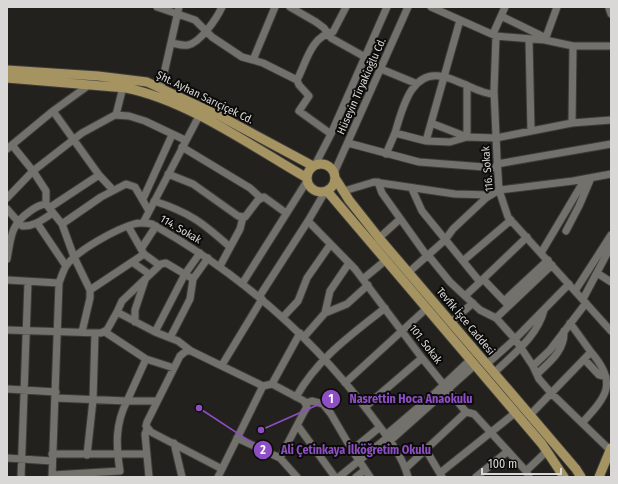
<svg xmlns="http://www.w3.org/2000/svg" width="618" height="484" font-family="'Fira Sans Condensed',sans-serif">
  <style>
    .lines { fill: none; stroke-linecap: round; stroke-linejoin: round }
    .minor-casing { stroke: #3d3c39; stroke-width: 9 }
    .major-casing { stroke: #3d3c39; stroke-width: 11 }
    .minor { stroke: #72716c; stroke-width: 7 }
    .major { stroke: #a59362; stroke-width: 9 }
    .labels { text-anchor: middle; stroke-width: 4; stroke-linejoin: round; paint-order: stroke }
    .street-label { font-size: 11px; fill: #d9d8d6; stroke: #0b0b09 }
    .leader { fill: none; stroke: #8e4ec4; stroke-width: 1.5 }
    .callout-dot { fill: #8e4ec4; stroke: #0b0b09; stroke-width: 1.5 }
    .mark-label { font-size: 12px; text-anchor: middle; font-weight: bold; fill: #fff }
    .callout-label { font-size: 12px; text-anchor: middle; font-weight: bold; fill: #8e4ec4; stroke: #0b0b09; stroke-width: 4; stroke-linejoin: round; paint-order: stroke }
  </style>
  <rect width="100%" height="100%" fill="#23211d"/>
  <g class="lines">
    <g class="minor-casing">
      <path id="minor" d="M157 7 195 20 212 37 242 57 253 60
        M275 7 253 60 263 63 297 80
        M290 7 316 22 324 28 331 38 365 57
        M431 7 496 36 545 40 573 46H611
        M609 8 611 14
        M501 16 546 38
        M493 34 505 7
        M496 36 494 91 497 158 499 190 508 217 611 331
        M529 39 531 131
        M545 40 557 7
        M172 43C177 44 183 46 188 45 200 43 217 18 222 7
        M381 69 415 83
        M161 87 179 7
        M53 111 99 175 113 190
        M116 115 123 87
        M431 123 467 137 496 138 572 123 611 120
        M572 123 573 46
        M395 133C402 110 411 68 444 77 451 78 458 82 464 84 473 88 484 94 494 94
        M331 134 299 111 309 96 299 85 297 80C306 63 311 36 333 32L346 7
        M426 141 450 142 467 137V86
        M348 143 419 162 497 168
        M182 147 250 188 261 198
        M7 149 53 111 89 85
        M386 154 395 133 426 141 460 20
        M497 164 611 144
        M315 165 331 134 387 7
        M334 173 408 7
        M168 174 193 184 238 216 245 217 258 200 264 197 286 213
        M378 182 382 193 427 256
        M412 189 422 211 480 282 527 237
        M344 191 374 182 455 194 491 195
        M7 198 33 171 12 145
        M143 199 172 135
        M154 201C189 212 203 223 230 247
        M46 204V191L33 171 82 133 115 115 129 116 145 121 185 140
        M49 208 99 175
        M7 209 22 226C34 227 43 219 53 213
        M308 221 355 269 422 358 466 412 474 414 526 471 529 477
        M37 223 66 266
        M143 223 199 116
        M62 224 101 197 126 184 135 187 149 211
        M128 226 144 254 159 265
        M566 231 579 206 591 178
        M379 238 400 219
        M141 249 156 226
        M541 253 585 179
        M428 255 450 282 480 310 496 318 515 339 533 366 539 379 552 394 610 450
        M7 259C11 239 10 225 29 212 34 208 39 205 46 204L62 224 74 257 90 290V298L82 332
        M464 260 511 220
        M132 262 149 274
        M220 266 240 229 243 217
        M409 272 445 240 453 229 486 198 499 190 573 181 611 174
        M597 273 611 282
        M363 279 386 260
        M483 279 506 303
        M7 280 59 283
        M242 284 307 181
        M90 290 144 254
        M575 291 611 235
        M465 296 480 282
        M259 297 308 221 325 192
        M583 299 611 246
        M504 301 548 260
        M117 312 122 301 161 264 166 263 193 279
        M325 313 347 304 368 285
        M283 317 298 301 307 278 330 245
        M496 318 552 265
        M135 322V310L145 280
        M451 322 473 303
        M7 330 101 333 107 330 117 312 155 332 178 341 191 351
        M105 332 146 359 174 368
        M155 332 185 274 200 253
        M304 337 325 313 330 291 349 263
        M170 338 190 299 193 279 208 258
        M584 359 599 375 606 377
        M487 364 515 339 569 284
        M222 365 262 299
        M533 366 550 350 586 303
        M494 373C512 355 538 336 544 310
        M537 374C550 362 565 350 564 331
        M345 383 427 308
        M272 384 300 333
        M7 389 56 392
        M296 397C319 357 350 336 385 308
        M55 398 127 401 146 359
        M306 403 312 401 323 404 331 414 352 450 370 477
        M365 407 422 358
        M530 415 591 352 570 323
        M582 423C607 396 618 383 591 352
        M298 426 335 477
        M147 429 145 434 149 477
        M386 435 434 394 470 360
        M237 438 280 458 297 477
        M390 441 474 366
        M174 443 182 477
        M352 450 380 427
        M426 450 442 477
        M52 454H147
        M87 455 93 400 95 333
        M7 458 52 461
        M406 468 466 412
        M222 469 151 432 146 426 147 422 180 356 186 351H191L263 386 272 384 304 401 307 407 304 412 280 458
        M526 471 547 451
        M440 473 515 413
        M52 475 120 471C116 446 115 424 127 401H157
        M21 477 28 282
        M52 477 59 283C61 278 63 271 66 266 76 251 116 229 134 224 140 222 146 223 152 224 239 273 311 335 371 415 385 434 402 454 408 477
        M218 477 263 386
        M339 477 388 437
        M356 477 365 470
        M476 477 508 451"/>
    </g>
    <g class="major-casing">
      <path id="major" d="M7 70 98 76 147 82 220 116 313 166
        M7 78 126 88C187 100 253 147 307 178
        M307 178a14 14 0 1 1 28 0a14 14 0 1 1-28 0Z
        M335 178 349 200 379 238 576 469 581 477
        M327 191 542 444 564 477
        M599 477 611 448"/>
    </g>
    <use href="#minor" class="minor"/>
    <use href="#major" class="major"/>
  </g>
  <g class="labels">
    <g class="street-label">
      <text transform="translate(361 86) rotate(-66)" y="4">Hüseyin Tiryakioğlu Cd.</text>
      <text transform="translate(205 97) rotate(26)" y="4">Şht. Ayhan Sarıçiçek Cd.</text>
      <text transform="translate(487 169) rotate(-95)" y="4">116. Sokak</text>
      <text transform="translate(181 229) rotate(30)" y="4">114. Sokak</text>
      <text transform="translate(466 321) rotate(50)" y="4">Tevfik İşce Caddesi</text>
      <text transform="translate(426 344) rotate(52)" y="4">101. Sokak</text>
    </g>
  </g>
  <path class="leader" d="M261 430L331 399M199 408L263 450"/>
  <g class="callout-dot">
    <circle cx="261" cy="430" r="4"/>
    <circle cx="199" cy="408" r="4"/>
    <circle cx="331" cy="399" r="10"/>
    <circle cx="263" cy="450" r="10"/>
  </g>
  <g class="mark-label">
    <text x="331" y="403">1</text>
    <text x="263" y="454">2</text>
  </g>
  <g class="callout-label">
    <text x="411" y="403">Nasrettin Hoca Anaokulu</text>
    <text x="356" y="454">Ali Çetinkaya İlköğretim Okulu</text>
  </g>
  <rect width="618" height="484" fill="none" stroke="#d9d8d6" stroke-width="16"/>
  <path d="M482 468v6h79v-6" fill="none" stroke="#d9d8d6" stroke-width="2"/>
  <text x="488" y="468" font-size="12" fill="#d9d8d6" stroke="#0b0b09" stroke-width="3" paint-order="stroke">100 m</text>
</svg>
